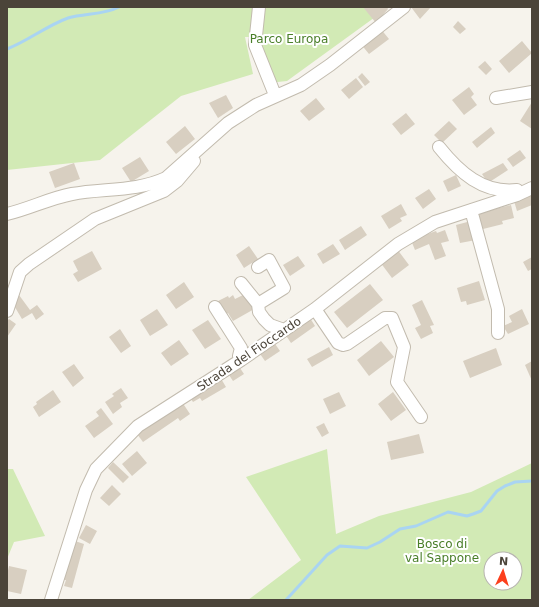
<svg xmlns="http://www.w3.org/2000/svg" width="539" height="607" font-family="'DejaVu Sans',sans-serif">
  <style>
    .green { fill: #d2eab5; fill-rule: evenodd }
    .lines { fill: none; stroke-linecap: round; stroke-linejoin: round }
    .stream { stroke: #a9d4f2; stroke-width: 3 }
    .building { fill: #d8cfc1 }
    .minor-casing { stroke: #c2bbae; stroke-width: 14 }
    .minor { stroke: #fff; stroke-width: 12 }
    .labels { text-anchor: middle; stroke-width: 4; stroke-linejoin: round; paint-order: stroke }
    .park-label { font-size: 12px; fill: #4a7f2a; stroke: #fff }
    .street-label { font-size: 12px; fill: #4b4439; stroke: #fff }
  </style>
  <rect width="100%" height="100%" fill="#f6f3ec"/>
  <path class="green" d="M7 7H389L287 81 268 83 255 37H245L253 74 181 96 100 160 7 170Z
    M327 449 336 534 379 516 471 492 532 463V600H248L301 560 246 477ZM491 559H515V583H491Z
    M7 469H13L45 536 14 542 7 559Z"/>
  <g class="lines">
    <path class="stream" d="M7 49C28 41 46 26 68 18 84 13 104 15 119 7
      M286 600 327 555 340 546 367 548 380 542 400 529 416 526 448 512 467 516 473 514 481 511 497 491 505 486 515 482 532 481"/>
  </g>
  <path class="building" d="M363 7H387L388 9 376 23Z
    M411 7H431L420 19Z
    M458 21 466 29 460 34 453 27Z
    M380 28 389 39 369 54 360 43Z
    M522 41 532 53 509 73 499 61Z
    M485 61 492 69 486 75 478 67Z
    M362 73 370 82 365 86 358 77Z
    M356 78 363 87 349 99 341 90Z
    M469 87 474 94 471 97 477 105 464 115 452 100Z
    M226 95 233 108 218 118 209 103Z
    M316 98 325 109 309 121 300 111Z
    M532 102V129L520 121Z
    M406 113 415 124 401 135 392 124Z
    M449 121 457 129 442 143 434 135Z
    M185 126 195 139 176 154 166 142Z
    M491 127 495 133 477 148 472 142Z
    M520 150 526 158 513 167 507 159Z
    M140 157 149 171 131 182 122 168Z
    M74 163 80 179 55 188 49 172Z
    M503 163 508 170 488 183 482 174Z
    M456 175 461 186 448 192 443 181Z
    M429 189 436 199 423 209 415 198Z
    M532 194V205L517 211 514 201Z
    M401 204 407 215 400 218 402 221 389 229 381 216Z
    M511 205 514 218 502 221 503 224 479 230 475 214Z
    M471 221 476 240 460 243 456 225Z
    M361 226 367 235 345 250 339 240Z
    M445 230 449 241 441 243 446 256 435 260 429 244 415 250 411 240 436 231 437 233Z
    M333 244 340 254 323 264 317 254Z
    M249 246 258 259 244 268 236 255Z
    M397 249 409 265 392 278 380 262Z
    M92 251 102 269 78 282 73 274 78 271 73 261Z
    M298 256 305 266 290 276 283 265Z
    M532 257V269L528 271 523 262Z
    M479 281 485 300 467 305 466 301 461 302 457 288Z
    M184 282 194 297 176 309 166 295Z
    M370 284 383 300 347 328 334 312Z
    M247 293 256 308 233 321 228 313 224 316 223 309 218 301 228 296 229 298 233 295 235 299Z
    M19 295 30 310 37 305 44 314 36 320 32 313 22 319 13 304Z
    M422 300 434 325 430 326 433 333 421 339 415 328 421 325 412 305Z
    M157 309 168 325 150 336 140 320Z
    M522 309 529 324 508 334 503 326 512 322 509 316Z
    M310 318 315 326 291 343 285 334Z
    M9 319 16 324 7 337V321Z
    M208 320 221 339 205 349 192 330Z
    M120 329 131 346 121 353 109 337Z
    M179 340 189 354 171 366 161 353Z
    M273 341 280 351 265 361 258 351Z
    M381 341 394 357 369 376 357 360Z
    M329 347 333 355 312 367 307 359Z
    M496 348 502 365 470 378 463 361Z
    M532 361V381L525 365Z
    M74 364 84 378 73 387 62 372Z
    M238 365 244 374 233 381 227 372Z
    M220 377 226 387 202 401 200 398 193 402 189 396Z
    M121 388 128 398 120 403 122 407 113 414 105 402 114 396 112 394Z
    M53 390 61 402 39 417 33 407 37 404 36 402Z
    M339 392 346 406 330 414 323 399Z
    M393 392 406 410 391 421 378 404Z
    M182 402 190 414 180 421 178 418 143 442 137 434Z
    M101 408 113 424 94 438 85 426 99 416 96 412Z
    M324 423 329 433 322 437 316 427Z
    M419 434 424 453 391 460 387 442Z
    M137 451 147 463 132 476 122 464Z
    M113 462 129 477 123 483 108 468Z
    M112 485 121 494 109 506 100 498Z
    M86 525 97 531 90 544 79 538Z
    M75 541 84 544 72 588 64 586 66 580H64Z
    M9 566 27 570 21 594 7 591V575Z"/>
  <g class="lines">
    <g class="minor-casing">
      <path id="minor" d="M259 7 255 45 275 95
        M496 98 532 92
        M439 147C459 172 483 194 517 190
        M471 210 498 309V333
        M7 214C29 209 50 198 72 194 104 188 136 192 166 178L228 123 256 105 301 85 330 65 404 7
        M241 283 258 304 259 312 264 319 270 325 284 330
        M258 304 284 288 269 260 258 267
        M215 307 241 348 239 356 241 360
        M315 309 338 343 343 345 347 344 385 318H392L404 347 397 382 421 417
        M7 311 20 272 29 264 95 219 164 191 177 181 194 161
        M51 600 86 490 96 469 138 426 241 360 315 309 398 244 435 222 517 195 532 188"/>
    </g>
    <use href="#minor" class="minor"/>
  </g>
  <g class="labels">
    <g class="park-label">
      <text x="289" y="43">Parco Europa</text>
      <text x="442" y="548">Bosco di<tspan x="442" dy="14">val Sappone</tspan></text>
    </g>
    <g class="street-label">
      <text transform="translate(249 354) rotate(-34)" y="4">Strada del Fioccardo</text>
    </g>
  </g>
  <rect width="539" height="607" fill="none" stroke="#4b4439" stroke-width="16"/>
  <g transform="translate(503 571) rotate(4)"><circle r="19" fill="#ffffff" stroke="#b7b4b0"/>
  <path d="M0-3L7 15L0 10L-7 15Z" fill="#fc3f1d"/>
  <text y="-6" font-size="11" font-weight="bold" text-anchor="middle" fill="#4b4439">N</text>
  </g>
</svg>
